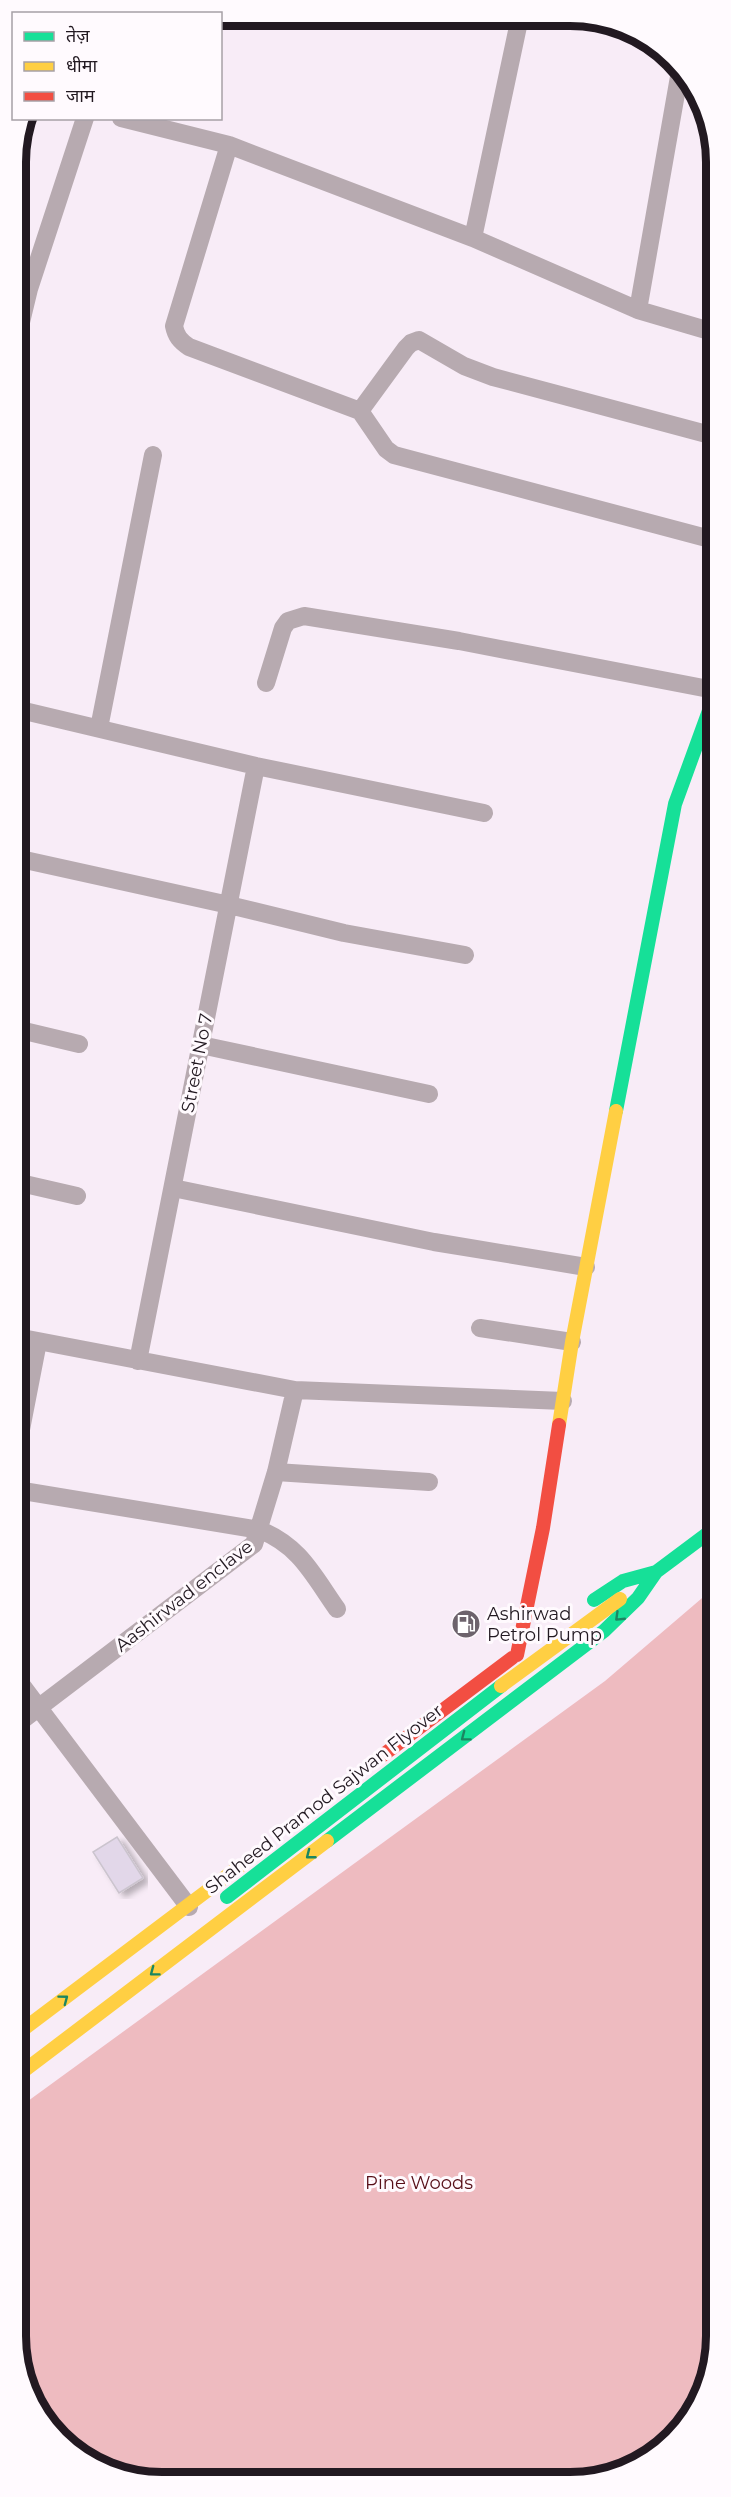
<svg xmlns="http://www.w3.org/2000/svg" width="731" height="2497" font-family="Montserrat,'Noto Sans Devanagari',sans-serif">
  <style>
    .forest { fill: #eebbc0 }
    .building { fill: #e2d7e9; stroke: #cbc4ce; stroke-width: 1.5; filter: url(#shadow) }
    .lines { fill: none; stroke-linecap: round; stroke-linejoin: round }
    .street { stroke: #b7aab0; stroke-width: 18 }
    .fast { stroke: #16e098; stroke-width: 14 }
    .slow { stroke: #ffcf43; stroke-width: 14 }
    .jam { stroke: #f24e42; stroke-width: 14 }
    .oneway { stroke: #1b8662 }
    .labels { text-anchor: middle; stroke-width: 6; stroke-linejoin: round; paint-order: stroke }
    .street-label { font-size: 18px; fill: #221921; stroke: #fffafe }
    .poi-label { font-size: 18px; fill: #221921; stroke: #fffafe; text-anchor: start }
    .park-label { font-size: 18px; fill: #570e17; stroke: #fffafe }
    .rim { fill: none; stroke: #221921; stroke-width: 8 }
  </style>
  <defs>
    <filter id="shadow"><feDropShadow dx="6" dy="4" stdDeviation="3" flood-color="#0004"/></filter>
  </defs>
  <rect width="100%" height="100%" fill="#f8ecf7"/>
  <path class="forest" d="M715 1587 716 2345 705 2392 679 2432 642 2463 598 2479H133L58 2439 18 2364 17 2109 605 1681Z"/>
  <path class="building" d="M117 1837 143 1878 119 1893 93 1852Z"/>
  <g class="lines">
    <path class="street" d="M121 118 229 145 473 238 638 310 713 332
      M229 145 174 326C176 336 180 341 189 347L360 411 386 449 394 455 714 540
      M473 238 520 17
      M638 310 680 71
      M16 343 29 289 85 118
      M360 411 406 348 411 343 419 340 464 366 493 377 714 436
      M266 683 283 628 288 621 304 616 459 641 714 690
      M16 709 256 766 484 813
      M99 728 153 455
      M16 858 229 905 344 933 465 955
      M16 1029 79 1044
      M201 1045 429 1094
      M16 1182 77 1196
      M173 1188 434 1242 586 1267
      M480 1328 572 1342
      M17 1337 295 1390 563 1401
      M138 1361 256 766
      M17 1450 38 1342
      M276 1472 429 1482
      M17 1490 260 1530C300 1546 313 1575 337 1609
      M17 1679 189 1907
      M17 1724 254 1544 276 1472 295 1390"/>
    <path class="fast" d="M616 1111 675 804 714 697
      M594 1600 623 1581 656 1572
      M327 1841 604 1631 638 1598 656 1572 715 1528
      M227 1897 501 1686"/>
    <path class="slow" d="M559 1425 572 1342 616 1111
      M501 1686 620 1599
      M17 2034 240 1866
      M17 2076 327 1841"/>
    <path class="jam" d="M517 1655 543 1528 559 1425
      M379 1758 512 1658"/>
  </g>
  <defs><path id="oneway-chevron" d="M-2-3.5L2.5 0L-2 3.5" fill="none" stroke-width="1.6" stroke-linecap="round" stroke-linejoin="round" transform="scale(1.5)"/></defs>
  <g class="oneway">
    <use href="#oneway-chevron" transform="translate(619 1617) rotate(136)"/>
    <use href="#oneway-chevron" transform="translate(465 1737) rotate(143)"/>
    <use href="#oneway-chevron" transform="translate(310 1855) rotate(142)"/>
    <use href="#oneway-chevron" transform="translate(154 1972) rotate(143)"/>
    <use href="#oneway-chevron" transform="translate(64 1999) rotate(-37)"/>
  </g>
  <defs>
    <g id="fuel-disc" transform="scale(1.5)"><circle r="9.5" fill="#6d636c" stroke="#fffafe"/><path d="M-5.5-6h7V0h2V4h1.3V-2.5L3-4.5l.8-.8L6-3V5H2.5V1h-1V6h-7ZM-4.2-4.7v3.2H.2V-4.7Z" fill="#fff"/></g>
  </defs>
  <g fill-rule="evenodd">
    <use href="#fuel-disc" x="466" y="1624"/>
  </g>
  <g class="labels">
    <g class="street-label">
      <text transform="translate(197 1063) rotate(-79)" y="6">Street No 7</text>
      <text transform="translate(184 1596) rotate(-38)" y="6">Aashirwad enclave</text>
      <text transform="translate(324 1799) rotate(-38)" y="6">Shaheed Pramod Sajwan Flyover</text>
    </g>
    <g class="poi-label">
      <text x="487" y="1620">Ashirwad<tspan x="487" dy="21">Petrol Pump</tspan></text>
    </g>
    <g class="park-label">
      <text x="419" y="2189">Pine Woods</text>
    </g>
  </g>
  <path d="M0 0H731V2497H0ZM162 26H570A136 136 0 0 1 706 162V2336A136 136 0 0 1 570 2472H162A136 136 0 0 1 26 2336V162A136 136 0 0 1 162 26Z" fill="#fffafe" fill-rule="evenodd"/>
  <path class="rim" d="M162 26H570A136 136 0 0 1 706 162V2336A136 136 0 0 1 570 2472H162A136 136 0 0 1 26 2336V162A136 136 0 0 1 162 26Z"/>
  <rect x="12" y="12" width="210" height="108" fill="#fffafe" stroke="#a7a0a6" stroke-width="1.5"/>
  <rect x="24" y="32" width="30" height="9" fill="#16e098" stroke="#a7a0a6" stroke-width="1.5"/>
  <text x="66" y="42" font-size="18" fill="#221921">तेज़</text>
  <rect x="24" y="62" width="30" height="9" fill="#ffcf43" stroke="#a7a0a6" stroke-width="1.5"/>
  <text x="66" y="72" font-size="18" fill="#221921">धीमा</text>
  <rect x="24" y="92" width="30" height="9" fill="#f24e42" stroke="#a7a0a6" stroke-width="1.5"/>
  <text x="66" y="102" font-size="18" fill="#221921">जाम</text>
</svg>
